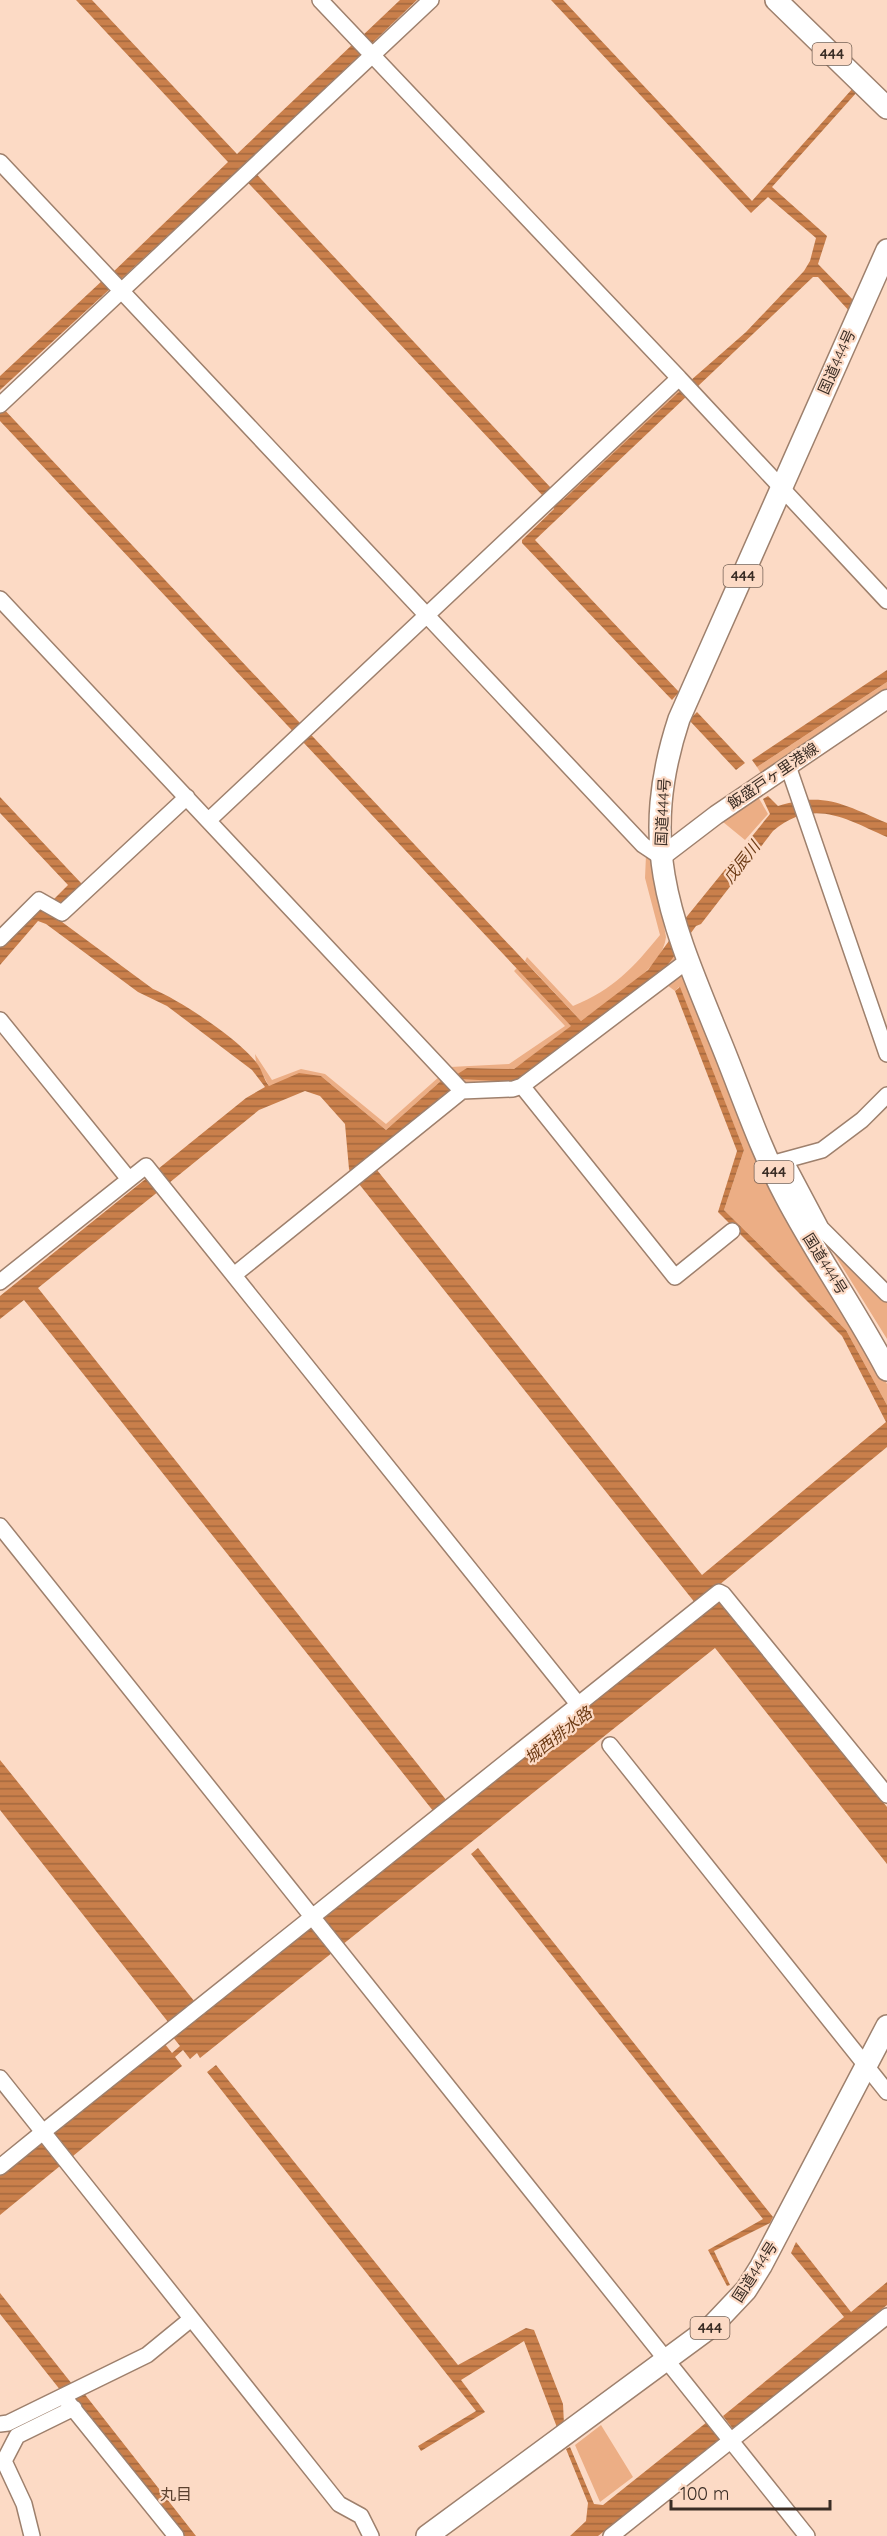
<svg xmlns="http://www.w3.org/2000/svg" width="887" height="2536" font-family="Quicksand,'Noto Sans JP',sans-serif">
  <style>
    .green { fill: #ecae85 }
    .water { fill: url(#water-rules) }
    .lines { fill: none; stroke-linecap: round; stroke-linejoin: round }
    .minor-casing { stroke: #9e806d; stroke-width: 18 }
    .major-casing { stroke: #9e806d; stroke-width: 21 }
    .highway-casing { stroke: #9e806d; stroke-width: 24 }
    .minor { stroke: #fff; stroke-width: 15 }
    .major { stroke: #fff; stroke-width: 18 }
    .highway { stroke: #fff; stroke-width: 21 }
    .labels { text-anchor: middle; stroke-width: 4.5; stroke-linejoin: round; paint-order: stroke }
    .shield { fill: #fcdac5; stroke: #746155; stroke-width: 1.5 }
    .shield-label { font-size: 14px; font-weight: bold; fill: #3a2d25 }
    .street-label { font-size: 15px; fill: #3a2d25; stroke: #fcdac5 }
    .water-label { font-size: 16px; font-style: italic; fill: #6d3b15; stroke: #fcdac5 }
    .neighbourhood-label { font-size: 16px; fill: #5c412f; stroke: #fcdac5 }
  </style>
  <defs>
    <pattern id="water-rules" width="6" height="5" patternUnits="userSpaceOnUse" patternTransform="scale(1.5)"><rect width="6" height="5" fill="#c97f4b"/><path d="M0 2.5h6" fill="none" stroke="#a4683e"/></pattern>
  </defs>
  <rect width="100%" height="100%" fill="#fcdac5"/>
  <path class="green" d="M678 386 682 389 563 500 559 496Z
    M887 682V690L762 775 757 767Z
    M757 795 768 814 745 840 723 822Z
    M646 855 652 859 666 937C663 970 606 1002 581 1021L525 961 527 957 573 1006C614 989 633 968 660 935L645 878Z
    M674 953 676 957 658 982 517 1084 460 1083 450 1071V1067L509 1064 565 1026 514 971 517 968 572 1026 514 1069 467 1068 517 1082 656 981Z
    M684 970 887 1384V1405L846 1330 724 1210 744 1150 679 987 675 991 667 985Z
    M255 1054 272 1080 301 1069 325 1074 386 1124 440 1076 457 1091 353 1177 443 1079 386 1130 321 1076 269 1086 256 1062Z
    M822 1234 887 1302V1339Z
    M601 2425 633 2477 600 2502 575 2445Z"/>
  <path class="water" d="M76 0H92L237 154 354 43 363 52 246 163 551 488 543 496 237 171 118 282 111 274 228 162Z
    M400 0H417L369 46 361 37Z
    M551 0H563L752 201 853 88 857 92 772 187 827 236 818 264 856 303 851 313 818 277H813L696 388 690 381 746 332 804 271 810 261 816 238 768 197 751 213Z
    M104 279 112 287 0 390V376Z
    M682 389 688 395 535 540 679 692 672 700 522 543V540L554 509 551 504 559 496 563 500Z
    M0 405 581 1021 648 970 684 920 770 814 763 799 768 796 778 806C824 791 845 805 887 823V837C846 819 813 797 773 831L701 924 696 926 656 981 517 1082 460 1079 456 1075 467 1068 514 1069 571 1026 0 421Z
    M887 670V682L757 767 752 760Z
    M697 712 745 763 736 770 689 720Z
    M0 797 81 883V889L63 906 54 899 68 885 0 813Z
    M43 908 153 989C180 1000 238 1039 256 1062 263 1071 263 1078 269 1086L299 1073 321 1076 386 1130 443 1079 451 1087 448 1095 352 1175 349 1169 345 1124 320 1096 305 1091 259 1110 169 1183 158 1169 246 1098 265 1087 252 1070 167 1006 138 992 46 924 38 921 0 965V948L34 911Z
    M680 987 744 1150 724 1210 846 1330 887 1405V1447L696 1604 359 1184 377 1170 702 1575 886 1422 842 1336 718 1212 737 1151 675 991Z
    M148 1177 159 1191 38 1288 447 1801 434 1812 24 1300 0 1319V1296Z
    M720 1600 887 1807V1864L715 1648 200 2058 197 2053 190 2059 183 2050 175 2057 182 2066 73 2156 54 2133 164 2043 172 2053 180 2046 172 2036 176 2032 0 1810V1760L203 2012Z
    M478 1848 773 2217 770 2223 714 2251 730 2285 727 2286 708 2250 763 2219 471 1854Z
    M216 2065 458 2365 526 2328 534 2330 563 2404 564 2424 558 2430 524 2341 461 2380 485 2412 421 2451 418 2446 476 2411 207 2072Z
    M41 2143 60 2166 0 2215V2176Z
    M796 2242 851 2312 887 2282V2305L733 2429 723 2416 844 2317 791 2253Z
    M0 2293 72 2384 61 2391 0 2314Z
    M83 2392 196 2536H182L73 2397Z
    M707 2422 721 2440 598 2536H570L586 2521 588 2503 566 2449 570 2447 594 2504 603 2505Z"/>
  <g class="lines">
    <g class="minor-casing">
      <path id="minor" d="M320 0 679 378
        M0 162 643 845 661 857
        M0 405 431 0
        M0 599 462 1091
        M788 766 887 1054
        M210 819 679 378 887 601
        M0 939 39 900 62 913 187 797
        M0 1020 128 1178
        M522 1086 675 1277 732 1231
        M778 1162 822 1150 862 1120 887 1095
        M786 1162 821 1228 887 1294
        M234 1275 462 1091 513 1089 522 1086 687 961
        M0 1282 146 1166 578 1704
        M0 1526 807 2536
        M610 1745 887 2092
        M0 2078 43 2132 719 1592 723 1594 887 1795
        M0 2167 43 2132 339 2504 361 2516 371 2536
        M63 2396 176 2536
        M0 2424 8 2423 147 2355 191 2319
        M32 2536 24 2504 4 2461 17 2436 74 2408
        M611 2536 887 2316"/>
    </g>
    <g class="major-casing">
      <path id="major" d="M661 857 716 815 887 699"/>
    </g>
    <g class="highway-casing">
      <path id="highway" d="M776 0 887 108
        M887 250 679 719C637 847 671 920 719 1038 741 1091 759 1147 786 1197 817 1256 856 1311 887 1370
        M427 2536 712 2326 746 2290 761 2266 887 2026"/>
    </g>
    <use href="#minor" class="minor"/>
    <use href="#major" class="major"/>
    <use href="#highway" class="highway"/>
  </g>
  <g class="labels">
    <g class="shield">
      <rect x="812.5" y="43" width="39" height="22" rx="4.5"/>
      <rect x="723.5" y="565" width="39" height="22" rx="4.5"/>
      <rect x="754.5" y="1161" width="39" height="22" rx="4.5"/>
      <rect x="690.5" y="2317" width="39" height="22" rx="4.5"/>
    </g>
    <g class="shield-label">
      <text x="832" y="59">444</text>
      <text x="743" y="581">444</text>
      <text x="774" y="1177">444</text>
      <text x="710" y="2333">444</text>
    </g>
    <g class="street-label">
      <text transform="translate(837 362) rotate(-66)" y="5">国道444号</text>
      <text transform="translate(773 776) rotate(-34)" y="5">飯盛戸ヶ里港線</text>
      <text transform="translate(663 812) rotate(-87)" y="5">国道444号</text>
      <text transform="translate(825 1264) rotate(58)" y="5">国道444号</text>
      <text transform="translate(755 2272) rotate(-57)" y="5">国道444号</text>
    </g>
    <g class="water-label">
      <text transform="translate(741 862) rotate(-52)" y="6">戊辰川</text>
      <text transform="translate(558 1735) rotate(-38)" y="6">城西排水路</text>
    </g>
    <g class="neighbourhood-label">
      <text x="176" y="2500">丸目</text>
    </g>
  </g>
  <path d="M671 2500v9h159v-9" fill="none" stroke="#3a2d25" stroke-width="3"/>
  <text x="680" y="2500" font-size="18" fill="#3a2d25" stroke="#fcdac5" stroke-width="4.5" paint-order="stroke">100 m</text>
</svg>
